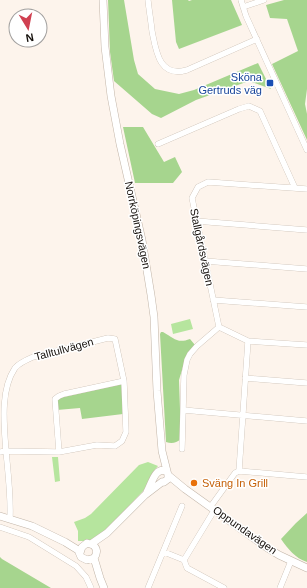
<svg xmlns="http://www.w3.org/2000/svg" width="307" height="588" font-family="Arial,sans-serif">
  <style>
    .green { fill: #b6e59e }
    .forest { fill: #a6d58e }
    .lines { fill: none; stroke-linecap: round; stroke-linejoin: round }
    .minor-casing { stroke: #c2b5a8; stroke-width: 6 }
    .major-casing { stroke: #c2b5a8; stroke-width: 8 }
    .minor { stroke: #fff; stroke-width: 5.5 }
    .major { stroke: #fff; stroke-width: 7 }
    .transit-dot { fill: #1a4fb4; stroke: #fff; stroke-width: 1.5 }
    .food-dot { fill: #e8710a; stroke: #fff; stroke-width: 1.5 }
    .labels { text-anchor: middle; stroke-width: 3; stroke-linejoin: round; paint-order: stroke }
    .transit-label { font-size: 11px; fill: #164399; stroke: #fff; text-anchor: end }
    .street-label { font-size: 11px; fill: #15100c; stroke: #fff }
    .food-label { font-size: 11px; fill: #c56008; stroke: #fff; text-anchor: start }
  </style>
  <rect width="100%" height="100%" fill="#fdf4ec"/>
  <path class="green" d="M190 319 193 329 173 334 171 324Z
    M52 457H58L60 481 55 482Z
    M148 462 158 466 153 472 148 486 100 536 91 541H78V531L74 522 85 518 91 514 139 465Z"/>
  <path class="forest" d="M108 0H124L134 60 138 74 155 89 179 94 194 90 258 63 271 89 249 81 196 100 161 118 152 114 114 81 110 52Z
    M172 0H188L189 1 192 0H231L242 25 179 49 176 42Z
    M284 0H307V89L305 104 307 114V140L272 64 298 51 287 19 270 18 266 5Z
    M123 127H143L164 162 175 157 182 172 173 183H135Z
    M161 332H163C174 338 177 344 190 339L195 345 186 357 179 380 181 439C176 443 172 444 166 442L160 334Z
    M122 384 123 414 82 419 80 408 57 410V400L59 398Z
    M307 513V562C295 558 288 549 281 539L296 523Z
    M0 557 2 559 51 588H0Z"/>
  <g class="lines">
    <g class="minor-casing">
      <path id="minor" d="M148 0C149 10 151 21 152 31 156 51 159 78 187 70L257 39
        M241 0 246 16 307 150
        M243 7 264 0
        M158 144 239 109 249 106 260 111 295 188
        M307 189 208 182 198 187 192 198 219 327 248 341 307 345
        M196 221 307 230
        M205 261 307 269
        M213 300 307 307
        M245 378 307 383
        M183 410 307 421
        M182 449 184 375 187 360 190 354 197 346 219 327
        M0 452 6 451 59 452 97 445 115 446 122 441 126 432 124 381 115 339 108 338 33 357C26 360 19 363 15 368 0 390 4 425 6 451 8 473 11 496 10 518
        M59 452 55 399 59 396 64 394 124 381
        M239 471 307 477
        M211 506 235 473 239 471 248 341
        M0 527 29 537 76 566 86 577 91 588
        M164 552 184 560 187 568 224 588
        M184 560 215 509
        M148 588 182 506
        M280 588 291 561"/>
    </g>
    <g class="major-casing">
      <path id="major" d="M103 0 105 47 111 96 120 144 142 240 151 295 154 317 157 391 162 451 168 475V479L164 482
        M168 475 185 489 266 547 279 555 307 568
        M147 492C152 483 155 467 166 471
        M0 516 32 526 65 542 78 550 81 557 87 560 94 558C98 553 97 548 93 545L87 543 82 547 80 553
        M91 544 107 533 145 495 162 482
        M94 558 100 578 104 588"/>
    </g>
    <use href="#minor" class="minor"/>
    <use href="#major" class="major"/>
  </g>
  <rect class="transit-dot" x="266" y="79" width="8" height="8" rx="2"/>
  <circle class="food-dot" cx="194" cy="483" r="4"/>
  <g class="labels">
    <g class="transit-label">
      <text x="262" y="81">Sköna<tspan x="262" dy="13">Gertruds väg</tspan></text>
    </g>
    <g class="street-label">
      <text transform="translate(138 225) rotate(78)" y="4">Norrköpingsvägen</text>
      <text transform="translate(202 247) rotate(78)" y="4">Stallgårdsvägen</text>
      <text transform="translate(64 349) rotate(-15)" y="4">Talltullvägen</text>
      <text transform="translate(245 530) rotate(35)" y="4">Oppundavägen</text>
    </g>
    <g class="food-label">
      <text x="202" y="487">Sväng In Grill</text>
    </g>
  </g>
  <g transform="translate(28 28) rotate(170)"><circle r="19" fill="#ffffff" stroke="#a19f9e"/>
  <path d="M0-3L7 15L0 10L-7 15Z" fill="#d04051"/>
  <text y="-6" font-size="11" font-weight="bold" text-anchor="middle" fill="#15100c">N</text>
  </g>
</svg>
